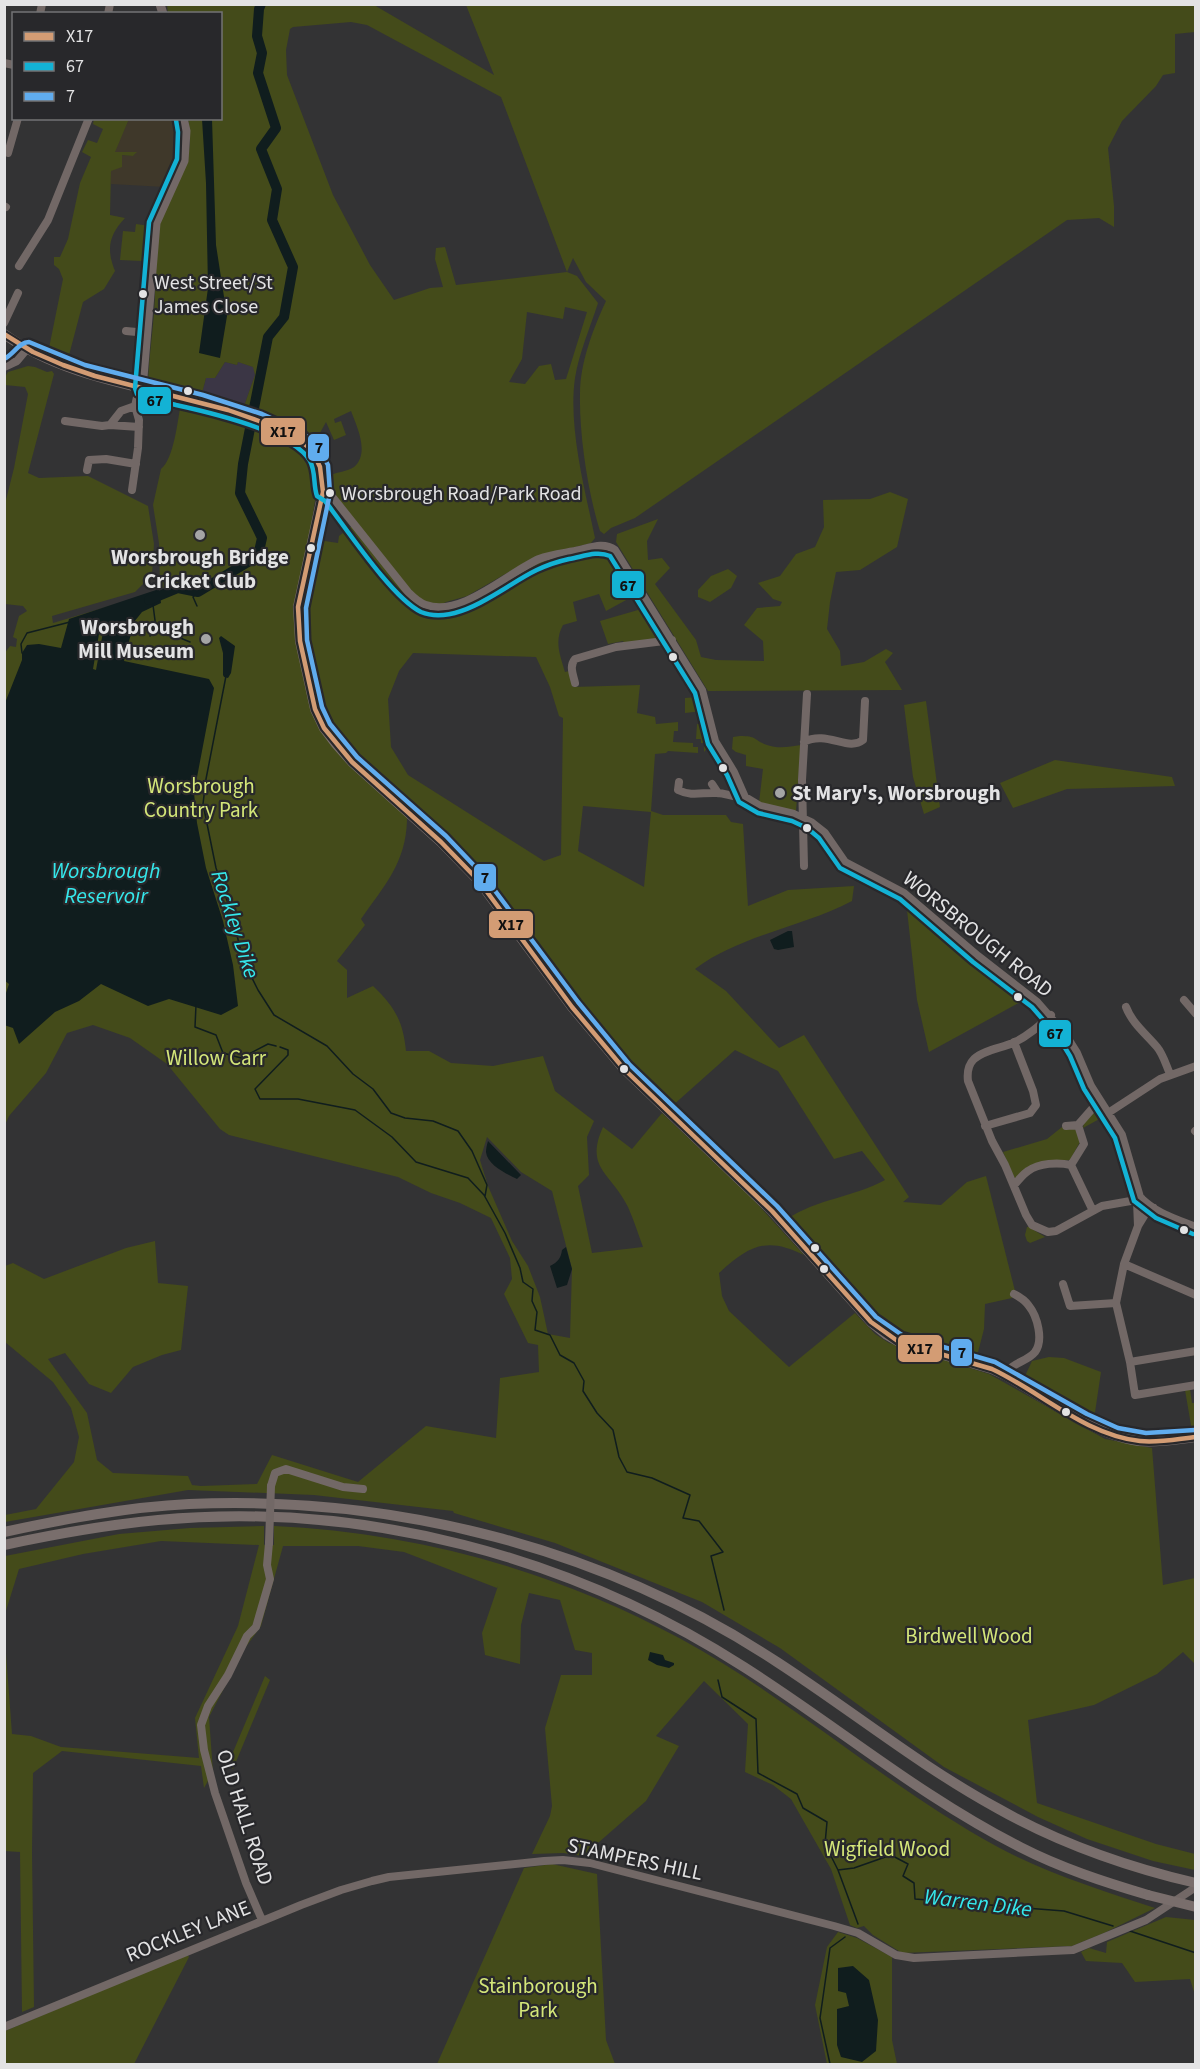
<svg xmlns="http://www.w3.org/2000/svg" width="1200" height="2069" font-family="'Source Sans 3',sans-serif">
  <style>
    .commercial { fill: #3b3645 }
    .industrial { fill: #3f382a }
    .green { fill: #444b1a; fill-rule: evenodd }
    .water { fill: #101d1e; fill-rule: evenodd }
    .lines { fill: none; stroke-linecap: round; stroke-linejoin: round }
    .stream { stroke: #101d1e; stroke-width: 1.5 }
    .river { stroke: #101d1e; stroke-width: 10 }
    .minor { stroke: #726866; stroke-width: 8 }
    .major { stroke: #736867; stroke-width: 9 }
    .highway { stroke: #796e6c; stroke-width: 10 }
    .minor-bridge { stroke: #726866; stroke-width: 8 }
    .highway-bridge { stroke: #796e6c; stroke-width: 10 }
    .bus-1-casing { stroke: #28282b; stroke-width: 9 }
    .bus-2-casing { stroke: #28282b; stroke-width: 9 }
    .bus-3-casing { stroke: #28282b; stroke-width: 9 }
    .bus-1 { stroke: #d39c74; stroke-width: 4.5 }
    .bus-2 { stroke: #13b2d5; stroke-width: 4.5 }
    .bus-3 { stroke: #60acee; stroke-width: 4.5 }
    .bus-dot { fill: #e3e3e4; stroke: #28282b; stroke-width: 2 }
    .poi-dot { fill: #a5a5a6; stroke: #28282b; stroke-width: 2 }
    .labels { text-anchor: middle; stroke-width: 4.5; stroke-linejoin: round; paint-order: stroke }
    .bus-label { font-size: 20px; fill: #e3e3e4; stroke: #28282b; text-anchor: start }
    .poi-label { font-size: 21px; font-weight: bold; fill: #e3e3e4; stroke: #28282b }
    .park-label { font-size: 21px; fill: #d4e679; stroke: #28282b }
    .street-label { font-size: 21px; fill: #e3e3e4; stroke: #28282b }
    .water-label { font-size: 22px; font-style: italic; fill: #35e8ec; stroke: #28282b }
    .line-badge { stroke: #28282b; stroke-width: 2 }
    .pale-badge-label { font-size: 16px; text-anchor: middle; font-weight: bold; fill: #111 }
  </style>
  <rect width="100%" height="100%" fill="#333334"/>
  <path class="commercial" d="M225 362 237 365 238 362 254 367 255 375 243 409 201 397 206 378H215Z"/>
  <path class="industrial" d="M129 119H173L175 164 165 187 111 184V171L122 155 133 156 136 153 114 152Z"/>
  <path class="green" d="M167 5H374L494 75 466 5H1195V32L1175 34V73L1163 75 1156 86 1122 121 1108 148 1114 206V227L1099 218 1067 220 635 518 611 528 604 534 600 531C588 493 579 434 580 394 580 363 593 329 606 301L586 282 573 258 567 272 577 276 598 303C590 328 579 353 575 378 568 427 585 490 595 538L591 543 533 558 467 596 446 602 425 613 450 610 473 602 541 562 599 548 613 552 639 593 606 611 599 594 573 602 577 621 563 625C554 641 560 655 565 672L569 671 573 687 640 685 637 713 655 717 656 724 678 722V731H674L673 742 693 743V747H698V753L668 751 666 753 655 754 651 811 663 815H726L731 822 743 824 748 906 788 890 854 886 852 901C803 927 740 935 695 969L726 991 779 1048 804 1035 909 1197 903 1202 941 1205 967 1182 986 1176 1015 1291 1012 1298 985 1304 984 1329 976 1360 902 1338 885 1329 787 1219C817 1199 854 1197 885 1180L862 1151 834 1159 778 1071 735 1050 671 1107 613 1050 587 1018 478 873 404 802C405 807 407 814 407 820 406 863 384 886 361 919L365 925 337 961 347 970V998L373 986C395 1007 403 1021 406 1051H429L451 1063 493 1066 543 1056 555 1091 594 1121 587 1137 589 1175 578 1186 592 1253 643 1247C638 1234 634 1220 628 1207 612 1173 584 1169 603 1127L632 1149 662 1113 750 1196 804 1255C766 1236 749 1246 719 1273L722 1296 729 1311 789 1367 855 1313 875 1334 889 1343 989 1374 1105 1439 1152 1448 1163 1585 1195 1578V1664L1183 1652 1157 1674 1094 1705 1028 1720 1037 1803 1156 1844 1195 1854V1870L1153 1861 1087 1839 1038 1817 944 1767 780 1648 702 1602 555 1543 454 1513 453 1511 314 1495 188 1490 5 1522V1515L36 1509 74 1462 79 1437 71 1408 53 1382 5 1342V1266L13 1263 44 1279 126 1248 155 1241 158 1283 188 1286 181 1350 162 1355 133 1367 111 1393 89 1384 65 1353 48 1359 87 1413 97 1460 113 1473 188 1476 192 1485 201 1486 257 1484 272 1455 358 1482 426 1426 496 1438 500 1378 539 1372 538 1345 528 1343 504 1294 512 1279 510 1258 491 1218 460 1203 431 1193 398 1177 229 1135 220 1129 167 1064 130 1038 93 1025 67 1033 46 1073 9 1116 5 1125 4 654 10 646 16 647 17 639 13 637 19 616 27 611 23 606 5 604 4 508 14 468 28 394 25 387 5 385V377L8 372 28 366 35 367 47 372 52 371 54 374 28 473 39 478 88 476 148 506 154 544 152 575 135 592 52 616 53 623 166 589 160 586 159 543 153 505 161 469C174 459 178 419 181 402L246 423 285 439 307 456 318 481 310 533 318 540 338 543 339 536 356 523C345 508 331 495 331 475 337 472 349 471 354 467 370 453 357 427 351 411L334 419 335 423 341 421 346 435 334 440 326 422 315 442 293 428 243 409 255 375 253 367 238 362 237 365 225 362 215 378H206L201 397 148 383C149 354 154 325 155 296 156 272 153 246 160 223 173 181 197 167 188 119L220 118V14L168 13ZM351 22 367 25 501 97 567 272 456 285 445 247 436 248 435 259 443 287 430 288 394 300 370 265 333 195 287 75 286 50 290 29 293 27ZM565 307 587 312 566 379 555 380 551 364 539 366 525 384 509 382 522 359 527 312 563 319ZM413 653 536 657 550 687 559 716 563 718 561 855 544 861 408 775 391 747 388 699 399 671ZM583 806 651 812 644 887 578 851ZM487 1137 521 1172 552 1191 572 1269 570 1338 548 1334 540 1297 528 1266 512 1241 488 1186 480 1160Z
    M94 119H129L115 152H137L133 156 122 155V167L111 171 110 215 125 218C109 235 106 249 115 271L104 289 83 302 68 359 48 353 63 279 59 269 54 265V257H60L68 239 80 183 91 157 82 152 88 140 97 143 103 129 93 124Z
    M173 119H180C184 142 180 161 172 183H168L175 164Z
    M136 224 150 226 147 271H142V261L120 260 123 231 135 232Z
    M890 492 908 499 897 547 860 570 836 572 830 602 827 629 840 651 841 666 864 662 886 649 893 653 885 662 902 690 708 691 616 542 617 534 658 519 647 541 648 560 662 558 670 568 655 584 696 640 701 657 716 660 764 661 763 641 744 625 757 608 780 606 782 602 773 599 758 583 780 576 796 554 815 547 824 527 823 500 870 499Z
    M728 569 737 576 731 588 710 602 698 597V590L711 576Z
    M643 598 665 636 662 639 624 643 623 641 608 644 600 621 638 610V601Z
    M697 697 700 698 702 711 685 713V698Z
    M926 701 940 807 924 814 913 777 904 705Z
    M697 724H704L711 744 704 752V743H701V739H696Z
    M740 736C758 736 753 740 767 745 778 749 789 747 801 745L796 811 759 803 763 769 746 766V755L736 752 732 749 733 737Z
    M1055 760 1172 777 1175 786 1067 789 1013 808 1000 783Z
    M906 901 1026 999 929 1052 917 1000Z
    M1097 1109 1104 1114 1103 1117 1083 1128 1084 1123Z
    M1062 1127 1078 1130 1081 1140 1070 1160C1046 1161 1032 1161 1015 1179L1003 1152 1047 1139Z
    M1027 1227H1029L1045 1237 1030 1243 1027 1241 1025 1235Z
    M1049 1357 1064 1358 1101 1372 1094 1419 1041 1389 1025 1376 1032 1361Z
    M1190 1389 1192 1403H1195V1431H1192L1185 1390Z
    M264 1526V1545H274V1526C414 1532 557 1571 681 1639 791 1699 885 1785 996 1846 1046 1873 1101 1890 1155 1908L1104 1933 1072 1946 902 1953 873 1935 864 1926 857 1928 850 1925 831 1869 791 1799 773 1785 745 1772 748 1724 704 1681 656 1736 679 1746 646 1801 583 1856 563 1853 532 1854 550 1816 552 1806 545 1728 561 1675H592V1653L575 1650 560 1600 529 1593 521 1625 520 1664 485 1655 482 1633 498 1586 497 1588 404 1552 358 1546H283L261 1626 245 1648 209 1717 213 1772 204 1788 201 1766 62 1751 33 1773 32 1852 34 2007 22 2012 20 1852 4 1851 5 1640 12 1734 31 1736 61 1747 199 1758 195 1718 238 1626 259 1545 161 1541 83 1554 19 1569 5 1614V1556L119 1534 190 1528Z
    M265 1676 270 1680 233 1769 228 1764Z
    M552 1864 597 1874 606 2040 615 2064H437L524 1868Z
    M1166 1917 1195 1920V1995L1190 1979 1135 1982 1122 1963 1086 1961 1081 1952 1089 1948 1106 1953 1107 1942Z
    M838 1932 857 1938 892 1957V2040L897 2064H827L815 2005 827 1947Z
    M187 1954 189 1957 134 2064H5V2031Z"/>
  <path class="water" d="M202 119H212L216 245 227 316 220 358 199 353 208 288 206 183Z
    M159 589 161 603 142 612 134 622 124 661 209 679 214 688 194 793 197 823 206 868 223 921 233 965 238 1006 221 1015 169 999 148 1006 101 984 79 1001 55 1012 19 1044 13 1028 4 1025 5 996 9 984 4 980 5 703 22 660V653L27 645 39 644 61 648 69 619ZM104 627 96 670 93 669 100 628Z
    M221 636 235 646 231 673 228 678 224 677 223 675V653L219 638Z
    M788 931H792L794 947 778 950 774 949 770 940Z
    M488 1141 521 1175 517 1179C507 1174 487 1165 486 1152 486 1148 487 1145 488 1141Z
    M566 1247 572 1269 567 1285 557 1288 550 1266C558 1262 561 1258 562 1250Z
    M650 1652 663 1655 665 1660 674 1663V1665L669 1668 657 1665 648 1660Z
    M853 1966 869 1980 878 2020 876 2051 862 2062 841 2057 837 2045V2009L849 2006 846 1993 838 1991V1968Z"/>
  <g class="lines">
    <path class="stream" d="M153 605 156 628 190 642
      M197 606 193 597 198 592
      M150 636 156 628
      M22 653 21 644 27 633 70 622
      M226 676 206 779 203 804 216 868 230 909 244 962 258 990 274 1015 327 1046 353 1074 373 1089 391 1113 405 1118 433 1121 458 1131 472 1151 487 1185 485 1196
      M196 1005 195 1027 216 1035 223 1053 241 1058 268 1044 276 1046
      M280 1047 288 1050V1055L255 1089 260 1099H298L355 1110 392 1137 416 1162 468 1178 484 1195 505 1233 520 1268 523 1282 533 1289 532 1301 537 1312 535 1330 550 1335 560 1355 574 1363 584 1381 583 1391 597 1413 613 1430 619 1457 627 1472 652 1478 690 1495 683 1518 699 1521 723 1552 711 1556 724 1610
      M718 1680 722 1697 756 1719 758 1773 797 1794 803 1808 827 1822 825 1844 838 1870 858 1924
      M838 1870 854 1868 891 1855 908 1864 903 1876 914 1883 915 1899 1064 1911 1113 1926
      M1130 1931 1196 1953
      M830 2064 820 2018 830 1948 845 1937"/>
    <path class="river" d="M149 600 178 588 198 592 258 556 262 538 240 493 243 464 268 337 284 317 293 267 272 220 277 189 261 149 276 128 258 73 262 53 257 36 259 9 261 4"/>
    <path class="minor" d="M40 14 42 4
      M108 14 110 4
      M4 63 14 65
      M8 153 18 118
      M4 206 6 207
      M19 266 48 220 89 118
      M4 323 18 293
      M126 331 147 333
      M4 367 17 361 27 349
      M65 421 102 426 110 425 121 411 135 406
      M110 425 139 427
      M87 470 89 460 106 459 136 464
      M132 490 138 448 139 420 135 406 139 388
      M323 492 330 494 408 592C413 597 419 603 426 605 461 618 509 572 539 559 552 554 567 553 580 550 592 547 604 542 615 550L702 690 715 741 734 772 745 797 760 806 794 814 811 822 825 833 845 862 904 893 978 956 1037 1002 1065 1034 1077 1053 1091 1086 1122 1135 1140 1197C1155 1213 1176 1219 1196 1227
      M575 683C573 674 569 666 575 659L616 647 672 640
      M804 742C827 730 848 752 863 740L865 701
      M679 782 678 790C692 797 703 792 717 793 727 793 732 798 745 797
      M712 784 718 793
      M804 866 802 780 807 694
      M1184 1000 1196 1014
      M1126 1007C1132 1023 1146 1034 1157 1047 1163 1054 1166 1065 1170 1074
      M1051 1015C1039 1026 1028 1036 1013 1043 1001 1048 984 1050 974 1059 968 1065 967 1073 968 1081L992 1141 1005 1165 1026 1215 1032 1225 1048 1232 1056 1231 1102 1206 1142 1199
      M1108 1113 1160 1079 1196 1066
      M1078 1125 1099 1101
      M985 1126 1030 1113 1036 1105 1033 1091 1014 1042
      M1066 1126 1078 1125
      M1195 1131 1196 1132
      M1071 1165 1084 1144 1078 1125
      M1014 1185C1018 1181 1023 1174 1028 1171 1039 1163 1058 1162 1071 1165L1093 1211
      M1137 1201 1138 1226 1146 1213 1154 1208
      M1138 1226 1124 1264 1116 1303 1130 1362 1135 1395 1196 1385
      M1124 1264 1196 1295
      M1063 1284 1070 1306 1116 1303
      M1130 1362 1196 1351
      M1005 1375C1012 1362 1027 1362 1035 1352 1044 1340 1037 1316 1029 1306 1025 1300 1020 1297 1014 1294
      M271 1486 275 1473 286 1469 343 1487 363 1489
      M262 1920 246 1883 215 1793 204 1750 201 1725 208 1706 228 1675 247 1636 256 1627 270 1579 267 1565 269 1543
      M4 2027 301 1905 341 1890 372 1881 389 1877 544 1861 563 1860 590 1863 834 1926 858 1933 896 1955 914 1958 1073 1950 1146 1920 1196 1887"/>
    <path class="major" d="M160 4 163 14
      M142 389 156 223 184 161 186 131 183 118"/>
    <path class="highway" d="M4 334C77 387 178 388 259 421 275 428 294 434 308 446 321 457 323 475 323 492L298 607 300 641 315 709 324 728 336 744 352 762 441 842 479 881 572 1007 624 1069 772 1211 871 1322 887 1335 899 1342 992 1369 1005 1375C1044 1397 1094 1435 1139 1441 1158 1443 1177 1439 1196 1437
      M4 1532C65 1519 127 1507 189 1504 395 1495 604 1548 777 1662 851 1710 920 1766 997 1808 1059 1843 1127 1867 1196 1883
      M4 1545C55 1534 106 1525 158 1520 364 1501 571 1556 744 1667 837 1726 921 1797 1020 1847 1061 1868 1104 1882 1148 1895"/>
    <path class="minor-bridge" d="M269 1543 271 1486"/>
    <path class="highway-bridge" d="M1148 1895 1196 1907"/>
    <g class="bus-1-casing">
      <path id="bus-1" d="M4 334 33 352 63 365 95 376 228 410 259 421 297 438 312 450 320 467 323 492 298 607 300 641 315 709 324 728 352 762 441 842 479 881 572 1007 624 1069 772 1211 871 1322 899 1342 992 1369C1041 1392 1085 1435 1140 1441 1159 1443 1177 1439 1196 1437"/>
    </g>
    <g class="bus-2-casing">
      <path id="bus-2" d="M176 120 178 132 177 159 149 222 135 388 137 394C148 400 164 402 176 405 208 412 294 432 310 461 316 472 313 485 317 496L325 501C346 528 392 598 421 612 443 621 468 610 487 599 518 582 533 567 569 559 582 557 597 550 610 556L695 693 708 744 727 775 739 802 758 813 792 821 807 828 819 838 840 868 900 899 973 962 1032 1007 1059 1038 1070 1056 1084 1089 1115 1138 1134 1201 1156 1218 1193 1234"/>
    </g>
    <g class="bus-3-casing">
      <path id="bus-3" d="M4 359C14 354 19 342 29 342L85 365 203 395 262 414 300 431 318 446 328 465 330 493 306 608 307 640 322 707 330 724 357 757 446 836 484 876 578 1002 629 1064 777 1206 876 1317 902 1335 995 1362 1087 1414 1118 1428 1146 1433 1195 1430"/>
    </g>
    <use href="#bus-1" class="bus-1"/>
    <use href="#bus-2" class="bus-2"/>
    <use href="#bus-3" class="bus-3"/>
  </g>
  <g class="bus-dot">
    <circle cx="143" cy="294" r="5"/>
    <circle cx="188" cy="391" r="5"/>
    <circle cx="330" cy="493" r="5"/>
    <circle cx="311" cy="548" r="5"/>
    <circle cx="673" cy="657" r="5"/>
    <circle cx="723" cy="768" r="5"/>
    <circle cx="807" cy="828" r="5"/>
    <circle cx="1018" cy="997" r="5"/>
    <circle cx="624" cy="1069" r="5"/>
    <circle cx="1184" cy="1230" r="5"/>
    <circle cx="815" cy="1248" r="5"/>
    <circle cx="824" cy="1269" r="5"/>
    <circle cx="1066" cy="1412" r="5"/>
  </g>
  <g class="poi-dot">
    <circle cx="200" cy="535" r="6"/>
    <circle cx="206" cy="639" r="6"/>
    <circle cx="780" cy="793" r="6"/>
  </g>
  <g class="labels">
    <g class="bus-label">
      <text x="154" y="289">West Street/St<tspan x="154" dy="24">James Close</tspan></text>
      <text x="341" y="500">Worsbrough Road/Park Road</text>
    </g>
    <g class="poi-label">
      <text x="200" y="564">Worsbrough Bridge<tspan x="200" dy="24">Cricket Club</tspan></text>
      <text x="194" y="634" text-anchor="end">Worsbrough<tspan x="194" dy="24">Mill Museum</tspan></text>
      <text x="792" y="800" text-anchor="start">St Mary's, Worsbrough</text>
    </g>
    <g class="park-label">
      <text x="201" y="793">Worsbrough<tspan x="201" dy="24">Country Park</tspan></text>
      <text x="216" y="1065">Willow Carr</text>
      <text x="969" y="1643">Birdwell Wood</text>
      <text x="887" y="1856">Wigfield Wood</text>
      <text x="538" y="1993">Stainborough<tspan x="538" dy="24">Park</tspan></text>
    </g>
    <g class="street-label">
      <text transform="translate(978 934) rotate(39)" y="7">WORSBROUGH ROAD</text>
      <text transform="translate(245 1817) rotate(72)" y="7">OLD HALL ROAD</text>
      <text transform="translate(635 1859) rotate(12)" y="7">STAMPERS HILL</text>
      <text transform="translate(188 1931) rotate(-22)" y="7">ROCKLEY LANE</text>
    </g>
    <g class="water-label">
      <text x="106" y="878">Worsbrough<tspan x="106" dy="25">Reservoir</tspan></text>
      <text transform="translate(236 924) rotate(72)" y="8">Rockley Dike</text>
      <text transform="translate(978 1902) rotate(7)" y="8">Warren Dike</text>
    </g>
  </g>
  <g class="line-badge">
    <rect x="137" y="386" width="35" height="29" rx="6" fill="#13b2d5"/>
    <rect x="260" y="417" width="46" height="29" rx="6" fill="#d39c74"/>
    <rect x="307" y="433" width="23" height="29" rx="6" fill="#60acee"/>
    <rect x="611" y="570" width="34" height="29" rx="6" fill="#13b2d5"/>
    <rect x="473" y="863" width="24" height="29" rx="6" fill="#60acee"/>
    <rect x="488" y="910" width="46" height="29" rx="6" fill="#d39c74"/>
    <rect x="1038" y="1019" width="34" height="29" rx="6" fill="#13b2d5"/>
    <rect x="897" y="1334" width="46" height="29" rx="6" fill="#d39c74"/>
    <rect x="950" y="1338" width="23" height="29" rx="6" fill="#60acee"/>
  </g>
  <g class="pale-badge-label">
    <text x="155" y="406">67</text>
    <text x="283" y="437">X17</text>
    <text x="319" y="453">7</text>
    <text x="628" y="591">67</text>
    <text x="485" y="883">7</text>
    <text x="511" y="930">X17</text>
    <text x="1055" y="1039">67</text>
    <text x="920" y="1354">X17</text>
    <text x="962" y="1358">7</text>
  </g>
  <rect width="1200" height="2069" fill="none" stroke="#e3e3e4" stroke-width="12"/>
  <rect x="12" y="12" width="210" height="108" fill="#28282b" stroke="#737375" stroke-width="1.5"/>
  <rect x="24" y="32" width="30" height="9" fill="#d39c74" stroke="#737375" stroke-width="1.5"/>
  <text x="66" y="42" font-size="18" fill="#e3e3e4">X17</text>
  <rect x="24" y="62" width="30" height="9" fill="#13b2d5" stroke="#737375" stroke-width="1.5"/>
  <text x="66" y="72" font-size="18" fill="#e3e3e4">67</text>
  <rect x="24" y="92" width="30" height="9" fill="#60acee" stroke="#737375" stroke-width="1.5"/>
  <text x="66" y="102" font-size="18" fill="#e3e3e4">7</text>
</svg>
